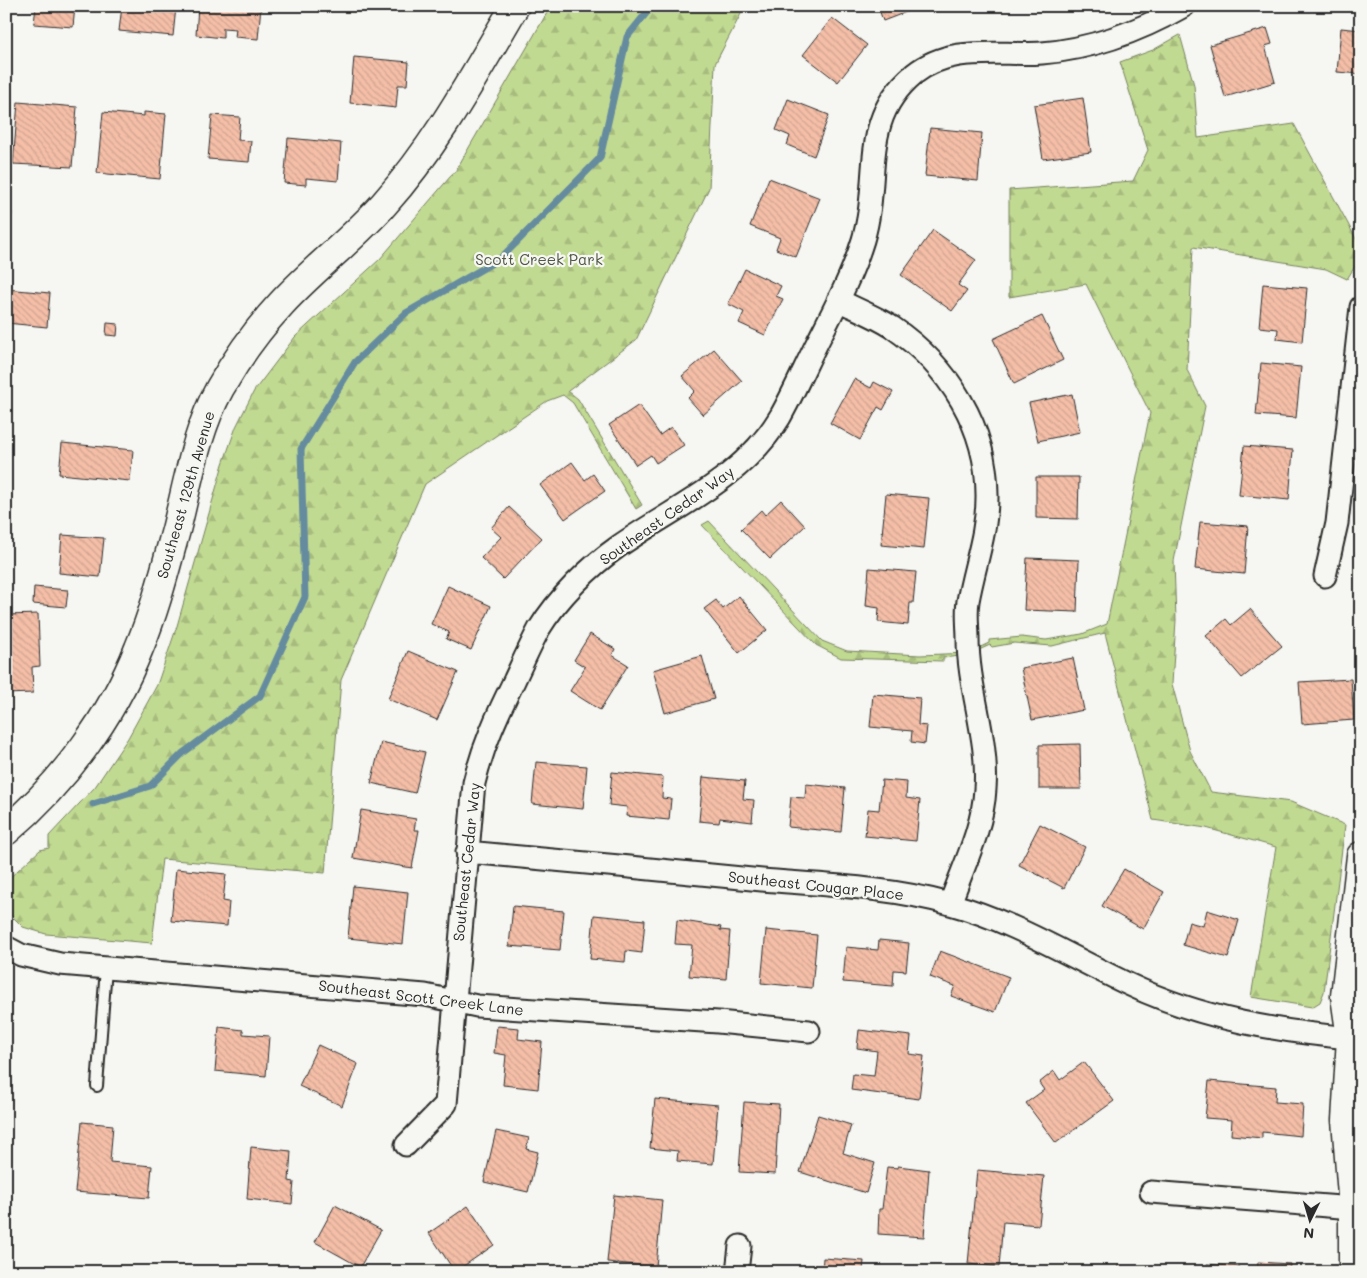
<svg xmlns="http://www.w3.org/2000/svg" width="1367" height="1278" font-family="Mali,sans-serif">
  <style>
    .forest { fill: url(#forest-firs); stroke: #76825e }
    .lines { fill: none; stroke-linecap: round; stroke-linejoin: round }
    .stream { stroke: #658b9f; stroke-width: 7 }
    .building { fill: url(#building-back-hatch); stroke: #2b2b2b }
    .lane-casing { stroke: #2b2b2b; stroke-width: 14 }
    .street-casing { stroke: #2b2b2b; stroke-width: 25 }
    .secondary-casing { stroke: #2b2b2b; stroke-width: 31 }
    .lane { stroke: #f6f6f2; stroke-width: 10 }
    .street { stroke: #f6f6f2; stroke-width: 21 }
    .secondary { stroke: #f6f6f2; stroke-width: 28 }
    .labels { text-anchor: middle; stroke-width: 4.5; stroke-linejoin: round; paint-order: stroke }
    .park-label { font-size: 15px; fill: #505744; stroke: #f6f6f2 }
    .street-label { font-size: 15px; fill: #2b2b2b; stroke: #f6f6f2 }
  </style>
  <defs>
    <pattern id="forest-firs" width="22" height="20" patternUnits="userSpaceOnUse" patternTransform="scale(1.25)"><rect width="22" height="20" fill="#c1da91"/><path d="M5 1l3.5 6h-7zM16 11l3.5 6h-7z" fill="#a6bb7d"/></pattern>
    <pattern id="building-back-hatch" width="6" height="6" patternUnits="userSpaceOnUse" patternTransform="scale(1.25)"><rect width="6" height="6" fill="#f4bea7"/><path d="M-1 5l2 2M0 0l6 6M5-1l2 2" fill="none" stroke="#d1a390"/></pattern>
  </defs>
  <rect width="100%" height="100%" fill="#f6f6f2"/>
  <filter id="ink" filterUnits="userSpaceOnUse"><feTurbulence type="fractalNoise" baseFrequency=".02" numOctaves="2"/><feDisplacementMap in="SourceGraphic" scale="10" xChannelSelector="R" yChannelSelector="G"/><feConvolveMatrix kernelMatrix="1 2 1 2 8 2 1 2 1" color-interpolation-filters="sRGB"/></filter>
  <g filter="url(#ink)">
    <path class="forest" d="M551 6H745L715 64 709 188 636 340 568 391 578 399 642 505 636 509 573 403 563 395 547 401 425 484 341 680 325 873 162 859 152 943 46 934 23 927 6 910V881L40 850 49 848V836L95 787 128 738 157 685 177 626 223 464 236 427 254 391 295 337 380 259 456 170Z
      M1180 35 1194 85 1198 138 1294 124 1361 248V257L1347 279 1326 269 1193 247 1187 370 1205 406 1174 561 1176 620 1172 684 1190 751 1211 792 1291 802 1345 825 1324 992 1320 1002 1312 1007 1251 997 1276 847 1206 828 1153 820 1105 633 1052 646 1014 643 992 647 990 645 968 655 943 658V661L841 658 816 645 702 525 709 521 822 641 847 651 920 655 968 653 989 643V640L1022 637 1046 640 1082 634 1107 624 1150 413 1086 284 1009 297V190L1133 181 1148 150 1120 62 1153 50Z"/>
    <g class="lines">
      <path class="stream" d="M93 804 150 786 183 753 260 696 305 597 301 449 355 362 406 313 501 258 600 158 627 37 652 6"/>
    </g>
    <path class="building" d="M36 6H75L73 27 34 24Z
      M122 6 176 7 173 36 119 31Z
      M198 6H261L258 39 235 37 236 29 223 28V38L196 35Z
      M303 6H338L337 10Z
      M878 6H922L883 21Z
      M832 18 867 45 838 82 803 55Z
      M1267 28 1272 44 1265 46 1275 82 1225 97 1210 45Z
      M1341 28 1361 30V74L1337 72Z
      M354 57 409 62 407 85H398L396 108 350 103Z
      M1083 98 1091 152 1043 159 1034 105Z
      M788 99 829 115 814 156 787 145 790 136 776 130Z
      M18 102 77 107 72 167 13 164Z
      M103 112 144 116V112L166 114 160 179 97 173Z
      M212 115 240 117 238 140 251 141 249 162 208 159Z
      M930 128 982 133 978 181 925 176Z
      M288 138 341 143 338 181 306 178V185L284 183Z
      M769 178 820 198 796 257 776 249 780 238 750 226Z
      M6 212H12L9 245 6 244Z
      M933 230 976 260 958 285 967 291 952 311 901 275Z
      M745 269 781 286 776 296 783 299 765 335 739 323 744 312 728 304Z
      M1263 284 1307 288 1302 342 1277 339 1278 329 1259 327Z
      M6 289 50 293 47 327 6 323Z
      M1042 316 1063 360 1014 384 993 339Z
      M107 323 118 324 117 336 106 335Z
      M714 349 742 381 703 415 688 398 695 391 682 376Z
      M1261 363 1301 367 1296 418 1256 415Z
      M854 379 871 388 874 382 893 392 883 410 878 407 860 440 830 423Z
      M1072 394 1080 432 1038 441 1029 403Z
      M639 405 660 435 671 427 684 445 656 463 651 455 636 465 609 425Z
      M62 443 133 450 130 481 59 474Z
      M1244 446 1293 450 1289 500 1239 495Z
      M572 462 585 480 593 474 605 491 565 519 540 485Z
      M1036 477H1079L1078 519 1036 518Z
      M886 494 929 498 924 549 881 545Z
      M781 500 805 526 770 559 741 529 761 510 765 515Z
      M509 507 542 538 503 579 481 558 501 537 491 528Z
      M1200 522 1248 526 1244 574 1195 569Z
      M62 535 104 538 100 577 59 573Z
      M1027 558 1079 560 1077 612 1024 610Z
      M869 568 916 572 913 603H910L908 625 878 622 879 608 866 606Z
      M448 586 491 606 471 650 446 639 449 632 431 624Z
      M34 587 68 590 66 607 33 604Z
      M739 596 767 630 739 653 704 609 716 600 723 609Z
      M1250 609 1282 646 1242 678 1206 636 1226 619 1231 625Z
      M38 614 40 666 32 667 33 693 6 694V615Z
      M590 634 615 649 612 655 628 665 600 710 570 691 585 667 574 660Z
      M408 651 458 672 437 720 388 699Z
      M702 656 714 699 665 713 653 670Z
      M1073 658 1084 710 1032 720 1021 668Z
      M1351 679 1354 720 1302 724 1299 682Z
      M873 694 920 698 918 725 927 726 925 744 911 742 912 731 870 727Z
      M381 742 425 752 415 793 371 783Z
      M1080 744 1081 789H1039V745Z
      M536 762 587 766 583 809 532 804Z
      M612 772 663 777 662 798 671 799 669 820 626 816 627 807 609 805Z
      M703 777 745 781 743 799 754 800 752 822 720 818 719 823 699 821Z
      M882 780 907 782 906 798 920 800 916 841 865 836 868 809 879 810Z
      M806 784 845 788 841 832 788 827 791 797 805 798Z
      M361 810 416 819 414 830H419L412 868 353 858Z
      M1040 824 1085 847 1064 888 1019 865Z
      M176 869 226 874 223 901 229 902 227 926 171 921Z
      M1124 869 1164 892 1143 929 1102 906Z
      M353 886 408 892 403 944 348 938Z
      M513 906 564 911 560 950 509 946Z
      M1207 910 1239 920 1228 958 1183 945 1189 922 1203 926Z
      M594 915 645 920 642 953 626 951 625 962 590 959Z
      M677 920 721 927 720 930 730 931 726 979 689 976 692 945 675 944Z
      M766 930 817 935 812 988 761 983Z
      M879 940 909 943 906 971 894 970 893 986 843 982 846 947 878 950Z
      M940 951 1009 977 995 1012 951 996 955 986 930 977Z
      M497 1026 519 1028 518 1039 542 1042 538 1089 503 1085 506 1055 494 1053Z
      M219 1027 243 1030V1034L269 1036 266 1076 215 1071Z
      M859 1030 911 1036 909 1054 924 1056 919 1099 851 1090 853 1074 874 1076 877 1051 857 1048Z
      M318 1045 358 1064 342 1106 299 1086Z
      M1084 1062 1114 1101 1056 1143 1026 1103 1044 1090 1039 1083 1054 1071 1060 1080Z
      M1209 1081 1276 1087 1275 1102 1303 1104 1301 1136 1262 1132V1138L1231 1135 1232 1120 1205 1118Z
      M655 1099 718 1105 713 1164 677 1161 678 1151 650 1148Z
      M744 1102 779 1104 775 1174 739 1172Z
      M818 1115 851 1125 843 1153 875 1163 866 1193 800 1172Z
      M82 1122 113 1125 110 1162 152 1166 149 1198 75 1192Z
      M496 1131 529 1138 526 1149 538 1152 528 1192 484 1182Z
      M251 1147 291 1151 289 1181 294 1182 292 1204 247 1199Z
      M898 1166 929 1170 924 1237 878 1234 879 1209H882L887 1167 898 1168Z
      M977 1170 1044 1176 1039 1225 1003 1222 999 1267 968 1264Z
      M614 1195 662 1200 656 1267 607 1262Z
      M335 1205 381 1230 360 1267 315 1242Z
      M468 1206 494 1245 455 1272 429 1233Z
      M823 1258 864 1261 863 1270 882 1272H822Z
      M1258 1262 1290 1264 1289 1272H1257Z
      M1207 1264 1240 1267V1272H1206Z
      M1118 1265 1135 1272H1116Z"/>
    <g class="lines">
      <g class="lane-casing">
        <path id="lane" d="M97 1086 106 968"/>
      </g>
      <g class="street-casing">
        <path id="street" d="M838 300C856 309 875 316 892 327 949 366 988 428 987 498 987 533 974 567 968 601 966 613 968 627 968 639 968 689 989 738 985 789 983 828 963 867 950 904
          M1325 576 1337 523 1361 307
          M467 852C565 861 664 870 762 880 824 885 890 887 950 904 1013 921 1069 956 1128 984 1201 1019 1280 1032 1361 1039
          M6 947 21 955 60 964 425 995 477 1006 718 1022 809 1031
          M406 1145 446 1104 474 783C483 746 497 715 514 681 522 664 530 646 539 629 558 598 589 567 619 546 675 507 743 479 780 417 793 394 804 369 816 345 833 311 852 276 863 240 882 177 858 121 914 74 951 44 999 56 1042 53 1092 49 1140 31 1184 6
          M1151 1192 1353 1208
          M737 1272 740 1246"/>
      </g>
      <g class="secondary-casing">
        <path id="secondary" d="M6 831C63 783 112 717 139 648 155 610 165 570 176 530 188 483 196 431 220 388 237 358 257 330 281 304 313 269 352 240 384 204 437 145 475 74 515 6
          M1353 1272V1208L1346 1120 1351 1038 1345 996 1361 856"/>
      </g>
      <use href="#lane" class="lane"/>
      <use href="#street" class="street"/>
      <use href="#secondary" class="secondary"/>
    </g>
  </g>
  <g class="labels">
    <g class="park-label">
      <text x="539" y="265">Scott Creek Park</text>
    </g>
    <g class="street-label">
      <text transform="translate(186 495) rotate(-74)" y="5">Southeast 129th Avenue</text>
      <text transform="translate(667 516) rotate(-35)" y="5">Southeast Cedar Way</text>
      <text transform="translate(467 862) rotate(-84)" y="5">Southeast Cedar Way</text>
      <text transform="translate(816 886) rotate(6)" y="5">Southeast Cougar Place</text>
      <text transform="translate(421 998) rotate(7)" y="5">Southeast Scott Creek Lane</text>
    </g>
  </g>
  <rect width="1367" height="1278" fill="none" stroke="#f6f6f2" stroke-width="25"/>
  <rect x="12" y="12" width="1342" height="1253" fill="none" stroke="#2b2b2b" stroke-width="2" filter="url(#ink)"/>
  <g transform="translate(1310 1220) rotate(185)" stroke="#f6f6f2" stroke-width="4" paint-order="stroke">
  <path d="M0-4L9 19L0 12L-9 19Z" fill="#2b2b2b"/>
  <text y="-8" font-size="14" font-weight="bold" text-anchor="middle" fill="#2b2b2b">N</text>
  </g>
</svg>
